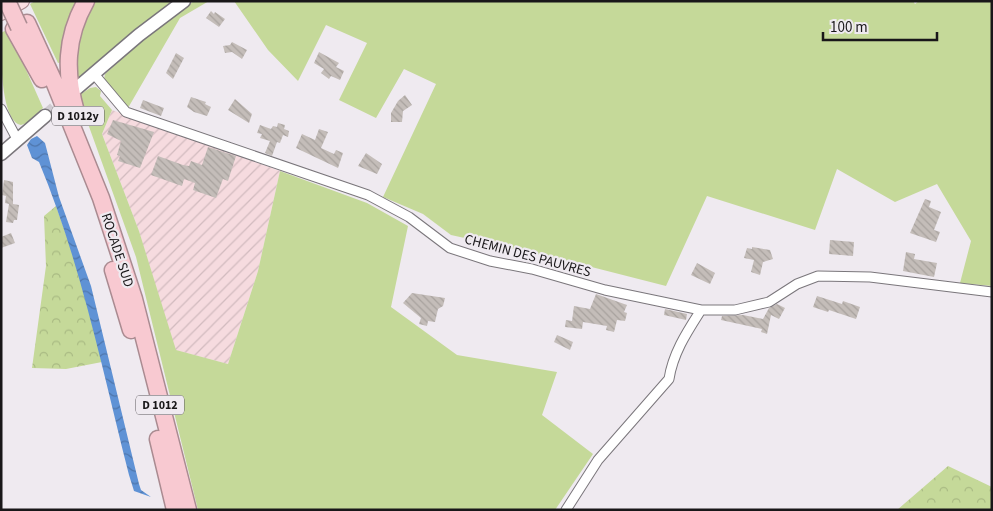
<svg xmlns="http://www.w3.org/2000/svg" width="993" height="511" font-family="'Source Sans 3',sans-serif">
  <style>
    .industrial { fill: url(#industrial-furrows) }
    .grass { fill: #c5d999 }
    .forest { fill: url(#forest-crowns) }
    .water { fill: url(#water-waves) }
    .building { fill: url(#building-back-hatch) }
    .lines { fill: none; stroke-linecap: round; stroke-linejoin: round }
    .secondary-tunnel { stroke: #cfcad0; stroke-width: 12; stroke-dasharray: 12 6; stroke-linecap: butt }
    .street-casing { stroke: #7a767b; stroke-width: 11 }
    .secondary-casing { stroke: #7a767b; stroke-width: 15 }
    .primary-casing { stroke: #aa8b91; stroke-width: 16 }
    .highway-casing { stroke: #aa8b91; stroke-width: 19 }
    .street { stroke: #fff; stroke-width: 9 }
    .secondary { stroke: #fff; stroke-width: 12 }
    .primary { stroke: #fbdfe3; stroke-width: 14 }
    .highway { stroke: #f8c9d1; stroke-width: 16 }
    .highway-bridge-casing { stroke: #aa8b91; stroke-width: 19; stroke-linecap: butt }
    .highway-bridge { stroke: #f8c9d1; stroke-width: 16 }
    .labels { text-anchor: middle; stroke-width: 4.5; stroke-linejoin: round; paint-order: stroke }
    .shield { fill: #efeaf0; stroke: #59565a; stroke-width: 1 }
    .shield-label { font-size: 12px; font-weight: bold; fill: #191719 }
    .street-label { font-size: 14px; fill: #191719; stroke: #efeaf0 }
  </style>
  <defs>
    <pattern id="industrial-furrows" width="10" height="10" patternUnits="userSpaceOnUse" patternTransform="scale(1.25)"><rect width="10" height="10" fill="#f6dbdf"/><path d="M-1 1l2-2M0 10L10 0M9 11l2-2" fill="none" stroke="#d2bbbf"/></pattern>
    <pattern id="forest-crowns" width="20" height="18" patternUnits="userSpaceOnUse" patternTransform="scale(1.25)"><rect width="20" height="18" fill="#c5d999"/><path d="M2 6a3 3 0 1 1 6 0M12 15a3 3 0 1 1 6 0" fill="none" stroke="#a9ba83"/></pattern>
    <pattern id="water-waves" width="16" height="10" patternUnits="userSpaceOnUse" patternTransform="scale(1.25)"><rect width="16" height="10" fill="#5f92d5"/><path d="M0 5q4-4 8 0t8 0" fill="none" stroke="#4e76ac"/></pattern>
    <pattern id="building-back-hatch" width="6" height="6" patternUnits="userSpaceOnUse" patternTransform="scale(1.25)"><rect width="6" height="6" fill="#c4bdb9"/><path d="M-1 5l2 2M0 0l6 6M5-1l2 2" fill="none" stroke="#a8a29e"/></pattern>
  </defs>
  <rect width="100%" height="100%" fill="#efeaf0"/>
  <path class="industrial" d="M112 110 280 171 258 271 228 364 175 350 139 231 102 134Z"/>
  <path class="grass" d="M35 1H81L62 62 58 63 30 4Z
    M94 1H175L161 10 74 81 76 41Z
    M194 1H209L180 18 128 108 104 79 105 74 155 29Z
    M234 1H913L915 4 919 1H992V286L960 283 971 241 937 184 895 202 837 169 815 230 707 196 666 286 568 261 451 235 423 214 383 197 436 84 404 69 376 118 339 100 367 43 326 25 298 81 268 50Z
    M8 29 43 108 27 123 21 125C0 121 1 53 1 33Z
    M96 87 101 91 100 96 112 110 102 134 139 231 176 350 228 364 258 271 280 171 367 203 408 226 391 307 457 355 557 372 542 415 593 454 555 510H198L136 257 78 96 90 88Z"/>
  <path class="forest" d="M56 206 77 265 102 362 66 369 32 368 46 266 44 216Z
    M948 466 992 487 991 510H897Z"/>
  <path class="water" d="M37 136 45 143 59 197 91 286 139 484 141 490 151 497 134 491 129 475C102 369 81 263 39 162L32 158 27 145 31 139Z"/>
  <path class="building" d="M211 11 214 14 215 12 225 19 219 27 206 18Z
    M232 42 247 50 242 59 232 52 225 53 223 46 230 45Z
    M319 52 339 63 336 67 344 71 340 80 331 76 329 79 321 73 324 69 314 63Z
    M176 53 184 58 173 79 166 73Z
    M405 95 412 105 403 111 402 122H391V113L398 101Z
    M191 97 206 102 205 104 211 107 207 116 194 112 187 107Z
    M235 99 252 114 249 123 228 110Z
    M143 100 164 108 161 116 140 108Z
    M113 120 154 132 140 168 118 161 120 156 117 155 121 141 107 134Z
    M278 123 285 125 284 129 289 131 288 137 283 135 280 143 277 142 272 156 265 153 270 141 260 138 262 134 257 133 260 125 271 129 273 126 277 127Z
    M319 129 328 132 321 148 334 154 336 150 343 153 338 168 296 148 302 134 315 140Z
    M208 147 236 156 228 181 223 179 216 198 193 190 195 183 184 179 182 186 151 175 158 156 183 165 189 166 191 161 202 165Z
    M366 153 382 164 377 174 358 166Z
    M4 180 13 182V204L19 205 17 220H14L13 223 6 222 9 204 5 203 6 196 2 195Z
    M925 199 931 201 929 207 941 212 934 230 940 232 936 242 910 233Z
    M11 233 15 243 1 248V237Z
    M830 240 854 242 853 256 829 254Z
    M752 247 770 250 773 259 763 262 760 275 751 272 754 260 744 258 747 248 752 249Z
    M906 252 915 254 914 259 937 263 934 277 903 271Z
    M697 263 715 273 710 284 691 275Z
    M412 293 445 298 443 306 438 309 435 322 428 321 427 326 419 324 421 318 403 303Z
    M596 294 627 305 624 312 627 313 625 321 617 320 614 332 606 330 607 326 583 322 582 329 565 327 566 320 572 321 574 306 590 309Z
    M817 296 842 304 843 301 860 307 856 319 829 310 828 312 813 307Z
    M777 304 785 308 779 319 771 315 767 334 761 332 762 329 721 320 722 316 743 315 763 319 769 308Z
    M665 309 687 314 686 320 664 315Z
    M557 335 573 342 570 350 554 342Z"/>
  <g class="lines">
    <path class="secondary-tunnel" d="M45 116 68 96"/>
    <g class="street-casing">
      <path id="street" d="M94 74 126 112 368 195 409 217 450 248 490 261 532 269 605 290 701 310H735L769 302 797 284 818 276 870 277 992 292
        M1 109 17 139
        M566 510 598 460 669 379C673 353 687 332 701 310"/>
    </g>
    <g class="secondary-casing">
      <path id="secondary" d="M77 88 139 35 184 1
        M1 154 45 116"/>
    </g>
    <g class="primary-casing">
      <path id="primary" d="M1 13 22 1"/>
    </g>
    <g class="highway-casing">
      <path id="highway" d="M27 23 55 84 101 198 134 299 188 510
        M14 29 42 79
        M76 112C65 73 65 38 86 1
        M113 270 131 330
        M158 439 175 510"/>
    </g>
    <use href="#street" class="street"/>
    <use href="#secondary" class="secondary"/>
    <use href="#primary" class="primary"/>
    <use href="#highway" class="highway"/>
    <g class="highway-bridge-casing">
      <path id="highway-bridge" d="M7 1 19 27"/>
    </g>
    <use href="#highway-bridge" class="highway-bridge"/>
  </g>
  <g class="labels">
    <g class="shield">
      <rect x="52" y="106.5" width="52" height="19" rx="4"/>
      <rect x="136" y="395.5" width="48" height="19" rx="4"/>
    </g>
    <g class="shield-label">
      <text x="78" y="120">D 1012y</text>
      <text x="160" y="409">D 1012</text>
    </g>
    <g class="street-label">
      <text transform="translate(118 250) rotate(72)" y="5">ROCADE SUD</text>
      <text transform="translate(528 255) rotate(15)" y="5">CHEMIN DES PAUVRES</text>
    </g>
  </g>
  <rect width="993" height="511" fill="none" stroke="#191719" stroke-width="5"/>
  <path d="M823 32v8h114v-8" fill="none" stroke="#191719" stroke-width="2.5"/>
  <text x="830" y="32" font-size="15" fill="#191719" stroke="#efeaf0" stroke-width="4" paint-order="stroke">100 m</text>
</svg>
